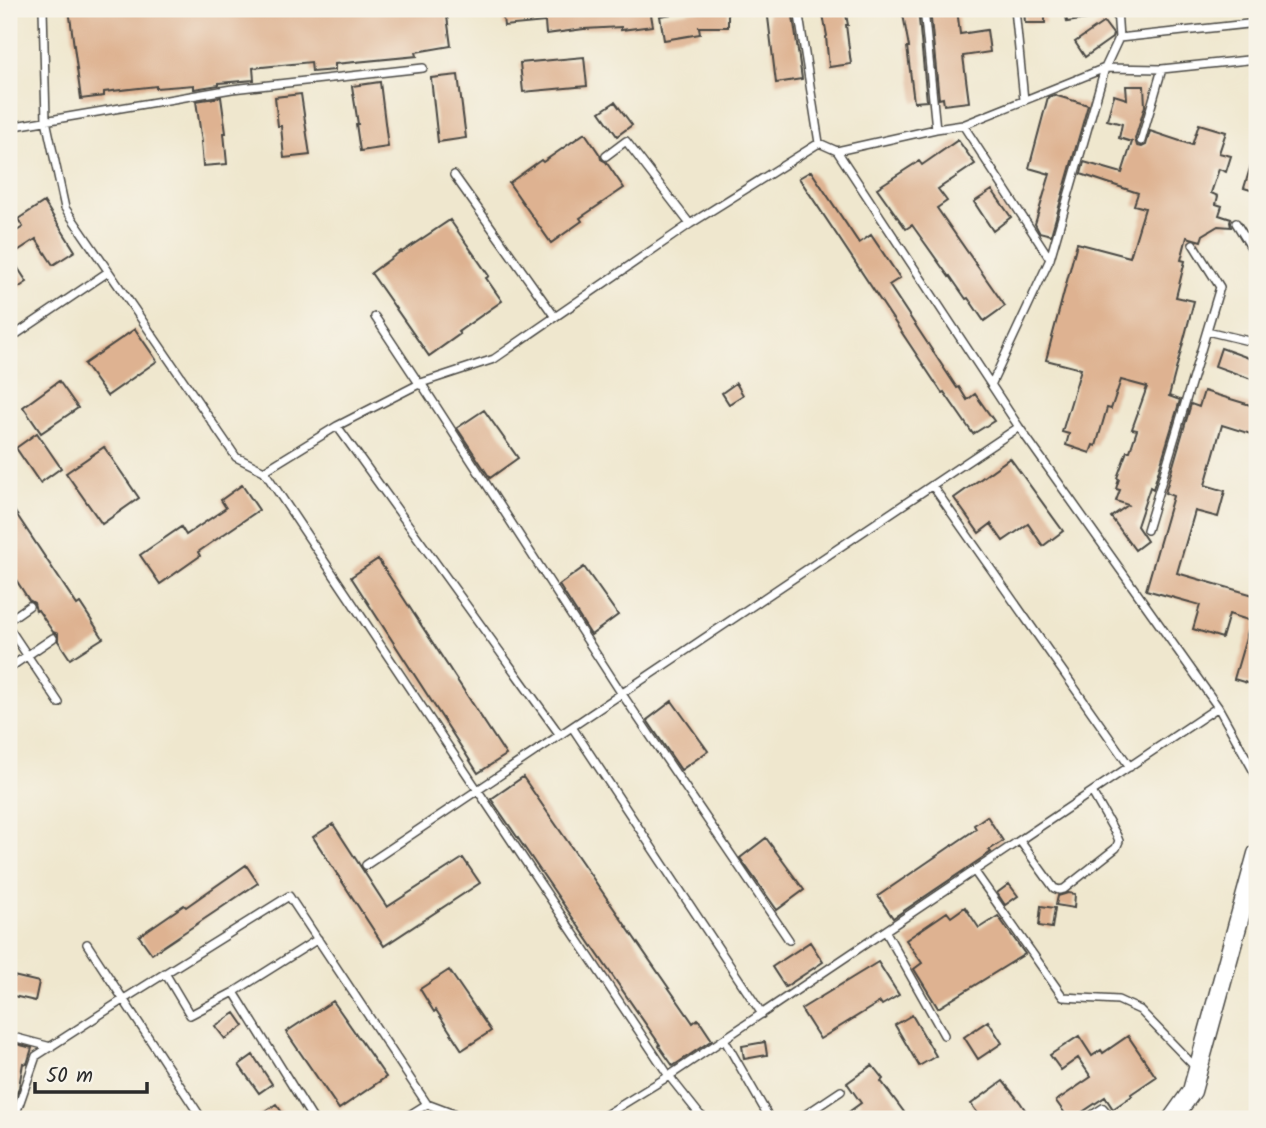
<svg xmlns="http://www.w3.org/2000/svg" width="1266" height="1128" font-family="Kalam,sans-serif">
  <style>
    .building { fill: #deb291 }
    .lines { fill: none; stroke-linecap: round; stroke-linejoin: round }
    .service-casing { stroke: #484743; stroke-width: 10 }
    .tertiary-casing { stroke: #484743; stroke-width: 21 }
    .service { stroke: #fff; stroke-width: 7 }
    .tertiary { stroke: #fff; stroke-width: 18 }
  </style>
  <rect width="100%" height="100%" fill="#f7f3e8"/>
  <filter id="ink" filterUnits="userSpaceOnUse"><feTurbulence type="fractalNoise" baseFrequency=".0143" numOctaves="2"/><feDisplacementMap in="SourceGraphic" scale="14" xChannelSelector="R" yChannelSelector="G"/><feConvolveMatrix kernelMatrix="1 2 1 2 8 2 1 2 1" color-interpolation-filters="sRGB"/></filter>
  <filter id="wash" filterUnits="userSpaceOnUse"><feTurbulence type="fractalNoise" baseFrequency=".00686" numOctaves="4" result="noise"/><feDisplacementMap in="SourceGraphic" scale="28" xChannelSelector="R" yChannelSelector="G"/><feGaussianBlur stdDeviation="1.57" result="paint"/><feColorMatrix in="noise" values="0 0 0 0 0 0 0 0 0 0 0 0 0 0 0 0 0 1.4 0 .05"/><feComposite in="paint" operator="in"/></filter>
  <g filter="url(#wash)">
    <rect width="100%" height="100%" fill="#efe7ce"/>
    <g id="blocks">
      <path class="building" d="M69 9H446L451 46 416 52 417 56 335 64V70L312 72 311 62 253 68 254 80 219 83V85L194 89V85L156 88V86L104 92V96L81 99Z
        M502 9H650L653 26 621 30V27L584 29 546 34 545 22 504 26Z
        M705 9H728V27H699L700 34 664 40 660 16Z
        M767 9H792L802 79 776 83Z
        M822 9H845L848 25H846L851 64 829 67 826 37 827 36Z
        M902 9H918L927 101 914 102 907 47H909Z
        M930 9H957L960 34 987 30 990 52 963 56 969 102 944 105 943 98 939 99Z
        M1024 9H1045V23H1025Z
        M1065 9H1107V16L1067 22Z
        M1104 22 1113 34 1112 38 1085 57 1075 42Z
        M584 57 587 86 523 92 520 63Z
        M458 75 466 138 438 142 431 78Z
        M380 82 388 147 360 151 356 124H358L352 86Z
        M1126 86H1144L1145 106 1135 139 1137 146 1142 147 1146 145 1150 131 1192 145 1199 124 1226 132 1219 153 1231 156 1226 172 1219 169 1211 193 1218 196 1216 204 1222 206 1219 215 1231 219 1230 222 1231 227 1218 226 1203 235 1201 241 1187 237 1181 260 1185 261 1176 297 1194 301 1169 396 1180 400 1153 489 1150 487 1137 526 1147 541 1135 550 1111 517 1128 505 1116 501 1120 490 1116 489 1119 479 1117 478 1127 451H1130L1137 430 1132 429 1147 387 1121 380 1111 409 1107 408 1096 446 1093 445 1090 453 1066 445 1069 434 1062 432 1081 369 1046 360 1077 243 1130 257 1145 208 1134 205 1138 193 1081 174 1084 162 1122 173 1132 142 1119 138 1122 124 1107 120 1114 95 1127 99Z
        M301 94 310 155 284 158 281 126H278L275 97Z
        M1054 95 1088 105 1051 235 1039 232 1035 224 1050 174 1029 168 1048 97Z
        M221 97 226 133H224L227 164 203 166 201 142H202L196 101Z
        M615 102 632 125 617 136 600 112Z
        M585 133 600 155 601 159 606 162 624 188 580 218 582 221 551 243 509 183 541 160 543 162Z
        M958 140 975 164 938 189 947 201 937 208 1005 306 984 321 968 298 966 299 950 276 949 277 912 225 906 229 877 188 919 161 922 165Z
        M1254 155 1257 156V192L1244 188Z
        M811 171 859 243 871 235 900 278 889 285 957 388 959 387 967 400 975 394 994 421 973 434 944 392 942 393 799 178Z
        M992 190 1011 217 993 231 974 202Z
        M44 202 75 251 53 265 36 239 10 256 27 282 9 294V236L23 227 18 219Z
        M450 220 489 276 486 278 502 301 458 332 460 334 429 356 371 273 401 251 402 252Z
        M135 329 157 361 107 396 84 364Z
        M1221 348 1257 361V381L1215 366Z
        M59 381 78 408 41 433 23 407Z
        M736 383 743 395 729 404 722 393Z
        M1204 391 1257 407V436L1222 425 1205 485 1225 491 1218 517 1195 511 1177 573 1257 596V686L1234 679 1251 621 1229 614 1222 638 1193 629 1200 605 1146 590 1173 496 1165 493 1191 404 1199 407Z
        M484 410 518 458 490 478 457 428Z
        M37 433 61 468 40 483 16 448Z
        M104 447 139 498 102 524 66 473Z
        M1010 458 1063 531 1043 546 1028 524 1003 541 991 524 979 533 954 498Z
        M242 485 259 510 198 552 200 556 160 584 140 555 181 527 186 535 226 508 221 500Z
        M9 503 77 605 80 603 103 638 70 659 58 641V634L53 632 38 610 36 611 34 603 29 600 9 569Z
        M378 559 506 755 478 773 351 577Z
        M584 567 618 615 591 635 559 585Z
        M672 701 708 751 681 770 647 720Z
        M523 777 693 1023 698 1019 712 1040 673 1066 659 1046 660 1045 491 799Z
        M987 816 1003 841 989 850 991 852 893 918 878 896 976 829 974 825Z
        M333 824 387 907 463 858 480 883 384 946 313 837Z
        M766 838 804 890 777 910 740 858Z
        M246 865 258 883 152 954 139 936 184 905 186 907Z
        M1009 884 1018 896 1005 905 997 893Z
        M1068 893 1075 894 1074 908 1056 905 1058 896Z
        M1041 906 1055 908 1052 928 1039 926Z
        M965 907 979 928 998 916 1025 954 938 1008 914 969 922 963 906 940 947 912 951 917Z
        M810 942 823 962 785 987 772 967Z
        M878 962 899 995 882 1005 880 1002 820 1039 801 1009Z
        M449 970 491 1031 462 1050 436 1010 434 1012 420 989Z
        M9 975 39 982 35 1001 9 995Z
        M333 1001 386 1077 339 1109 286 1032Z
        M235 1013 244 1026 225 1039 215 1026Z
        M912 1015 936 1056 919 1066 895 1025Z
        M988 1021 1002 1043 978 1059 964 1037Z
        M1079 1036 1092 1056 1101 1050 1103 1053 1128 1036 1156 1077 1131 1094 1132 1096 1113 1109 1105 1097 1072 1119H1069L1056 1101 1091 1077 1078 1058 1061 1070 1050 1055Z
        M9 1042 32 1048 27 1064 23 1063 19 1087 12 1107 9 1106Z
        M765 1042 767 1055 744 1059 742 1046Z
        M253 1055 272 1084 259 1093 239 1065Z
        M872 1065 883 1079 881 1081 904 1112 893 1119H839L861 1103 847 1083Z
        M1003 1081 1020 1102 1031 1119H982L971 1104Z
        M276 1104 287 1119H254Z"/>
    </g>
  </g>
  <g filter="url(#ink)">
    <use href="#blocks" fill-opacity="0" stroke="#484743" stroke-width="2"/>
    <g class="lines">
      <g class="service-casing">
        <path id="service" d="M43 9 46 120 65 208 236 457 264 471 669 1076 700 1115 706 1119
          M798 9 819 143
          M924 9 936 129
          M1015 9 1024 100
          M1119 38 1257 23
          M963 125 1050 259
          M9 127 232 89 423 68
          M1141 141 1162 69
          M837 151 1019 427 1218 707 1257 777
          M606 156 626 141 690 224
          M454 175 555 317
          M1236 223 1257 257
          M375 317 420 385
          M1207 331 1257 343
          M9 339 108 272
          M421 383 622 694 789 940
          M992 383 1050 259 1105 68 1119 38 1117 9
          M337 426 560 735
          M264 471 337 426 421 383 494 359 690 224 819 143 837 151 936 129 963 125 1105 68 1162 69 1257 59
          M932 485 1130 767
          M1147 530 1220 287 1193 244
          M9 620 29 606
          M9 628 59 703
          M9 668 53 638
          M572 727 762 1014
          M1020 841 1054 888 1059 890 1064 889 1116 848 1119 841 1117 836 1092 792
          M366 865 1019 427
          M975 872 1063 997 1118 1000 1140 1010 1197 1069
          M886 932 944 1035
          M87 944 202 1119
          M165 973 190 1015 234 992 318 939
          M234 992 313 1119
          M9 1036 51 1047
          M724 1039 770 1119
          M14 1119 36 1056 124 999 289 896 427 1104
          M403 1119 427 1104 467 1119
          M599 1119 669 1076 1218 707
          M799 1119 841 1091
          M1086 1119 1103 1108 1112 1119"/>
      </g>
      <g class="tertiary-casing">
        <path id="tertiary" d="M1172 1119 1192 1091 1257 854"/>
      </g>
      <use href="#service" class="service"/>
      <use href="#tertiary" class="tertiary"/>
    </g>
  </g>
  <rect width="1266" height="1128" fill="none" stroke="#f7f3e8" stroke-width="35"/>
  <path d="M35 1082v10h112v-10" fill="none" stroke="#2b2b2b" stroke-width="3.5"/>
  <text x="46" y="1082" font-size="21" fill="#2b2b2b" stroke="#f7f3e8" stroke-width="5" paint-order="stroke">50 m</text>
</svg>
